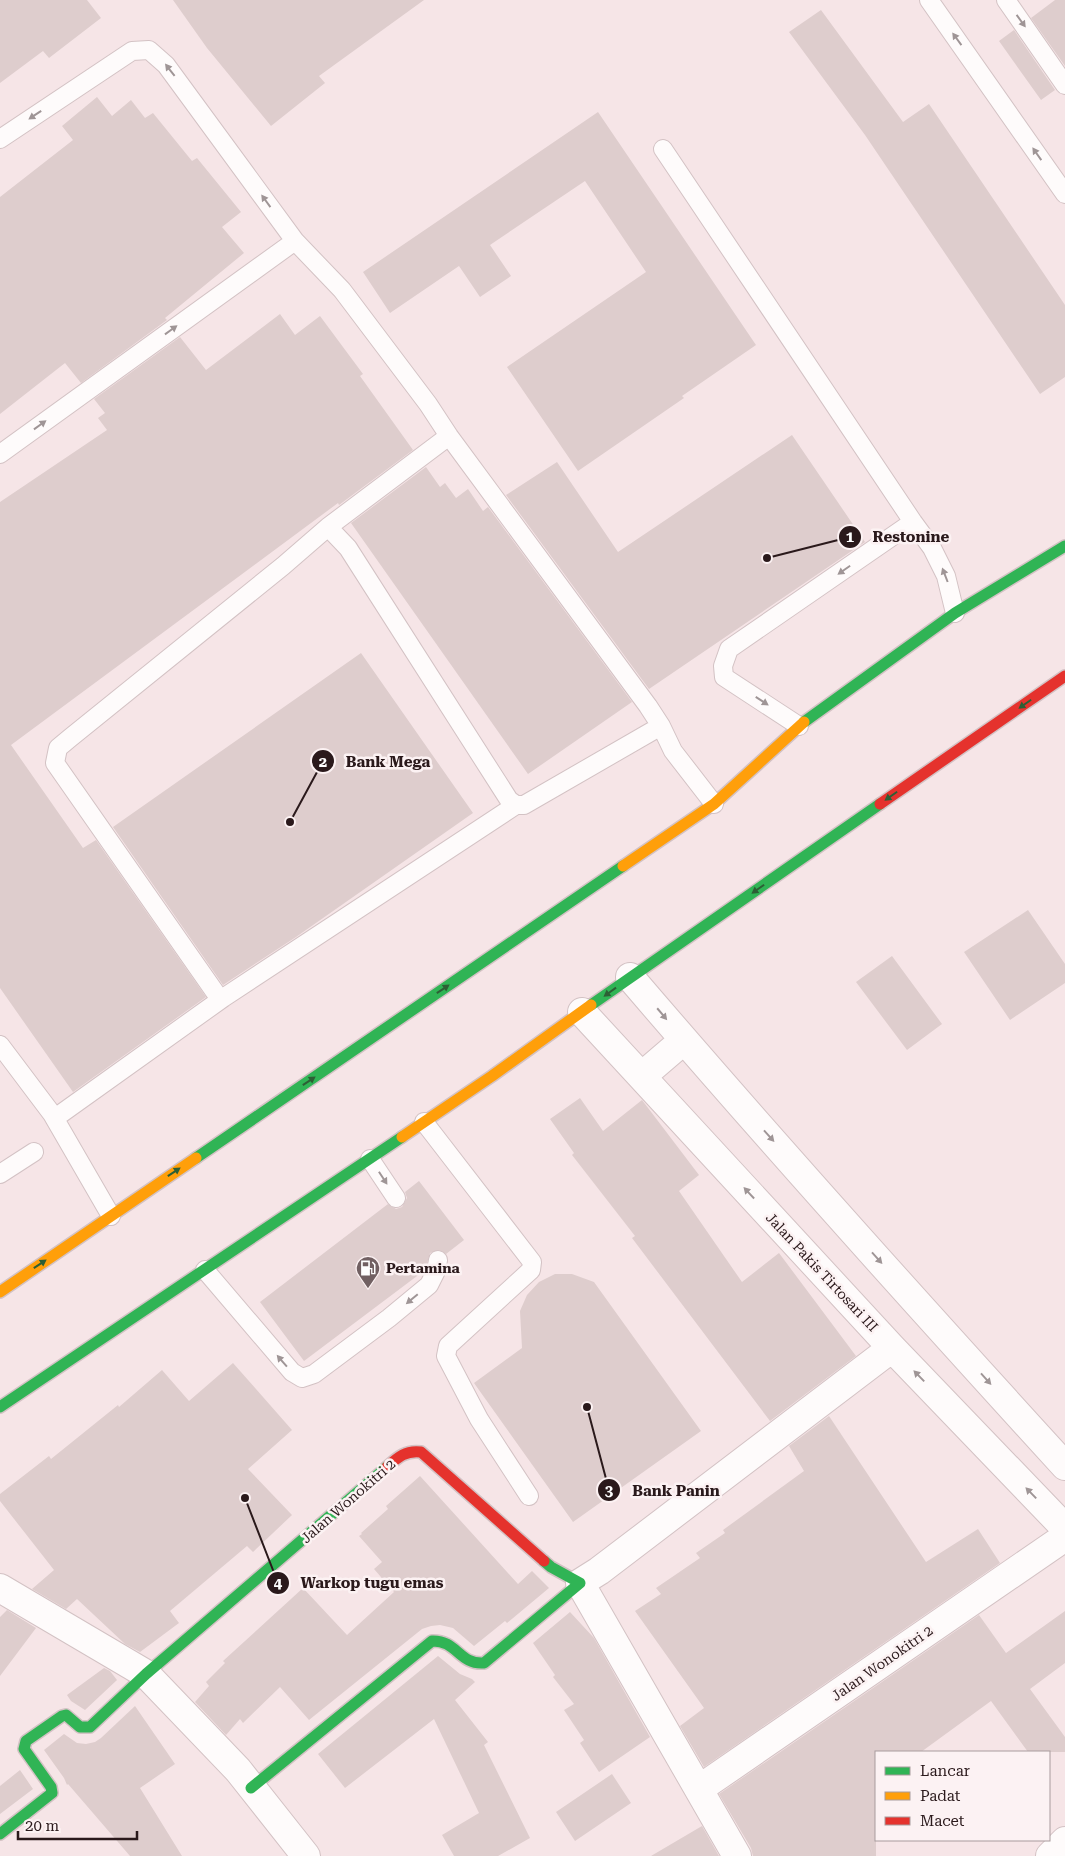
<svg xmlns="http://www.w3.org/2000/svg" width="1065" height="1856" font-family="'Roboto Serif',serif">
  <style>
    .building { fill: #decdcd }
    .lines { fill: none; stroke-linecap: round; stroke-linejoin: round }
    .lane-casing { stroke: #d3c2c4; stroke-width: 20 }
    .street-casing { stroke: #d3c2c4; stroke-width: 30 }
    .fast-casing { stroke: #d3c2c4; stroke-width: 14 }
    .slow-casing { stroke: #d3c2c4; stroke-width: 14 }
    .jam-casing { stroke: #d3c2c4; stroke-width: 14 }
    .lane { stroke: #fefbfb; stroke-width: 18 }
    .street { stroke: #fefbfb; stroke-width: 28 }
    .fast { stroke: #30b455; stroke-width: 11 }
    .slow { stroke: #ff9f0a; stroke-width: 11 }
    .jam { stroke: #e5322d; stroke-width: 11 }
    .oneway { fill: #9f9596 }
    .oneway2 { fill: #2d5f35 }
    .labels { text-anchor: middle; stroke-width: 5; stroke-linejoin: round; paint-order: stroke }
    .poi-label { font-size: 14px; font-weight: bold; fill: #2a191b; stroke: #fcf2f3; text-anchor: start }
    .street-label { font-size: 14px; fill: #2a191b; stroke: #fcf2f3 }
    .leader { fill: none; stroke: #2a191b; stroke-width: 2 }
    .callout-dot { fill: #2a191b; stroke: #fcf2f3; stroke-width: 2 }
    .mark-label { font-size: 15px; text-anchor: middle; font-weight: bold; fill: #fff }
    .callout-label { font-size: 15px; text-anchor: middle; font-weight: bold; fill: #2a191b; stroke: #fcf2f3; stroke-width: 5; stroke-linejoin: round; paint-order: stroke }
  </style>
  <rect width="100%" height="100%" fill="#f6e5e7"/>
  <path class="building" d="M0 0H87L101 18 49 58 43 51 0 83Z
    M173 0H424L319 76 325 83 271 126 207 48Z
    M1055 0H1065V66L1031 18Z
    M821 10 903 122 929 104 1065 305V377L1040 394 865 135 789 32Z
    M1014 30 1055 90 1041 100 999 41Z
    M97 97 112 116 131 100 145 118 153 113 192 161 197 158 241 212 222 227 244 253 165 318 167 320 81 383 65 363 0 414V197L73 140 62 126Z
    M598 112 756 345 682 396 684 398 578 471 507 367 646 272 585 181 490 245 511 276 480 297 459 266 390 313 363 272Z
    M280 314 295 335 320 316 363 374 360 376 413 450 339 505 338 503 11 745 83 848 96 840 206 997 73 1092 0 988V502L107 430 98 418 105 413 94 399 180 337 206 370Z
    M792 435 865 542 649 689 506 495 557 462 618 552Z
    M426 467 440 487 445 483 456 498 468 489 483 511 488 507 632 702 528 774 351 523Z
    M361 653 473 813 296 937 223 985 113 827Z
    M1028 910 1065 964V983L1010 1020 964 952Z
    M892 956 942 1024 907 1050 856 982Z
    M580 1098 603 1131 642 1100 699 1175 679 1191 742 1282 779 1253 856 1356 770 1421 632 1238 635 1236 572 1155 574 1153 550 1119Z
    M419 1181 464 1240 446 1254 439 1250 430 1253 425 1270 304 1361 260 1302 388 1204 396 1209 402 1207 407 1198 405 1192Z
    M555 1274H572L594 1282 701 1431 573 1522 474 1383 522 1348 520 1311 527 1295 539 1282Z
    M233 1363 292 1430 248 1469 292 1515 253 1552 247 1546 170 1611 179 1623 140 1652 125 1644 77 1599 66 1609 32 1589 54 1570 0 1501V1494L49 1456 51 1459 118 1405 119 1407 162 1370 189 1401Z
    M829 1416 926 1562 978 1529 1000 1563 704 1767 680 1726 704 1708 635 1611 661 1594 656 1588 700 1558 696 1553 725 1533 723 1530 804 1471 789 1446Z
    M420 1476 518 1584 532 1571 549 1588 507 1623 505 1621 474 1646 453 1628 440 1625 431 1626 422 1629 309 1720 280 1687 243 1723 240 1719 226 1735 195 1702 209 1686 206 1682 225 1663 223 1661 303 1588 347 1635 394 1592 374 1569 382 1562 359 1536 362 1534 361 1533 388 1509 386 1506Z
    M7 1610 36 1628 0 1676V1617Z
    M1065 1611V1663L1030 1689 1065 1737V1752H1028L991 1701 921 1752H876V1856H753L751 1848 719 1794 979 1615 1006 1653Z
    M570 1612 594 1638 650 1737 599 1772 580 1743 584 1740 564 1710 574 1704 553 1677 555 1675 533 1643Z
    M438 1656 460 1674 472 1679 475 1682 455 1700 488 1742 484 1745 530 1838 498 1856H454L442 1835 479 1813 434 1719 345 1788 318 1754Z
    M104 1668 110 1671 117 1680 85 1710 71 1701 67 1695Z
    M135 1706 175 1764 140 1788 182 1856H130L68 1784 67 1785 64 1778 44 1750 64 1734 77 1743 86 1744 95 1742 101 1738Z
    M20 1770 33 1789 0 1814V1786Z
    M612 1774 631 1803 575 1841 556 1812Z
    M702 1826 719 1856H651Z"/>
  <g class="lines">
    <g class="lane-casing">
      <path id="lane" d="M929 0 1065 194
        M1006 0 1065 85
        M0 139 132 51 149 50 166 65 295 241 342 290 428 404 449 436 648 706 661 726 673 751 714 804
        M663 149 913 522 932 548 946 576 955 613
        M0 454 295 241
        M328 527 449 436
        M799 726 724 677 723 666 729 649 913 522
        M516 805 223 998 217 995 55 763 58 748 70 738 283 566 328 527 348 548 509 800 516 805H524L661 726
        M0 1045 52 1114 111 1216
        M55 1118 223 998
        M424 1122 532 1262 531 1270 448 1346 446 1356 479 1419 529 1496
        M370 1159 396 1198
        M0 1174 34 1152
        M205 1270 292 1372 302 1378 314 1374 389 1318 429 1285 436 1271 438 1260"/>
    </g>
    <g class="street-casing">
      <path id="street" d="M630 977C772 1143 918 1305 1065 1466
        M582 1012 892 1348 1065 1528
        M642 1076 684 1040
        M0 1588 146 1674 238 1770 306 1856
        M699 1789 1065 1537
        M737 1856 580 1583 599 1571 892 1348
        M1050 1856 1065 1841"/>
    </g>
    <g class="fast-casing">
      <path id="fast" d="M804 722 955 613 1065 546
        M591 1005 880 804
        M196 1158 623 866
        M0 1407 402 1137
        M251 1788 432 1641C457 1640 459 1665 484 1663L580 1583 551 1567 544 1561
        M0 1834 52 1793 51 1787 24 1749 26 1741 62 1716 66 1715 80 1727H90L146 1674 387 1467"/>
    </g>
    <g class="slow-casing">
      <path id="slow" d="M623 866 714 804 804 722
        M402 1137 492 1076 591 1005
        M0 1292 196 1158"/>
    </g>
    <g class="jam-casing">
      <path id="jam" d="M880 804 1065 676
        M387 1467C398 1457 406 1450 421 1452L544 1561"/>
    </g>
    <use href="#lane" class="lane"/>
    <use href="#street" class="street"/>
    <use href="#fast" class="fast"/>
    <use href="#slow" class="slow"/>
    <use href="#jam" class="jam"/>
  </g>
  <defs><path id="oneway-solid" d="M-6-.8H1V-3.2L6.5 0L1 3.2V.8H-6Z" transform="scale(1.25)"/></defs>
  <g class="oneway">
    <use href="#oneway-solid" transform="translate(1021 21) rotate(54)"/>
    <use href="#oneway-solid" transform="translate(957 39) rotate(-126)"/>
    <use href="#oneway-solid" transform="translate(170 70) rotate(-128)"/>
    <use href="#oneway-solid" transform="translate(35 115) rotate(146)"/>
    <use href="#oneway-solid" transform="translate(1037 154) rotate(-125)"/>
    <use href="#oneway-solid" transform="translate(266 201) rotate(-126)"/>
    <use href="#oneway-solid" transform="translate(171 330) rotate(-36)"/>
    <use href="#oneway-solid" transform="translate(40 425) rotate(-36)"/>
    <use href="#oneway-solid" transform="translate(844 570) rotate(145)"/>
    <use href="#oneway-solid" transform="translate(945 575) rotate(-111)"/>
    <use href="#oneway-solid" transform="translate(762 701) rotate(33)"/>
    <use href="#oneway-solid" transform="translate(662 1014) rotate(50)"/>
    <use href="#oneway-solid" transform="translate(769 1136) rotate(48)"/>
    <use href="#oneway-solid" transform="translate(383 1178) rotate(57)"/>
    <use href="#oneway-solid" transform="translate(749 1193) rotate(-133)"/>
    <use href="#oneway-solid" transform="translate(877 1258) rotate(48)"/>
    <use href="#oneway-solid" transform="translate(412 1299) rotate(140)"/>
    <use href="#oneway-solid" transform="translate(282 1361) rotate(-131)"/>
    <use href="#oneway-solid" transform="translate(919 1376) rotate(-134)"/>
    <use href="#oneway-solid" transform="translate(986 1379) rotate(48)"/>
    <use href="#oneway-solid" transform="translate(1031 1493) rotate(-134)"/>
  </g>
  <g class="oneway2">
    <use href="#oneway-solid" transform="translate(1025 704) rotate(145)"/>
    <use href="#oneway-solid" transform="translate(891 796) rotate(145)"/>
    <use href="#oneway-solid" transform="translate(758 889) rotate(145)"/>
    <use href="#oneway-solid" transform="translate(443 989) rotate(-34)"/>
    <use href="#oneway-solid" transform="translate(610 992) rotate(144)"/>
    <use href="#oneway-solid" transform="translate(309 1081) rotate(-34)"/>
    <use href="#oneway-solid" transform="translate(174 1172) rotate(-34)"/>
    <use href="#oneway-solid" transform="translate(40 1264) rotate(-34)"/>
  </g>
  <defs>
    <g id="fuel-pin" transform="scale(1.25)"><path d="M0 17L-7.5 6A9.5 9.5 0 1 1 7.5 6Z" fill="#716062" stroke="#fcf2f3"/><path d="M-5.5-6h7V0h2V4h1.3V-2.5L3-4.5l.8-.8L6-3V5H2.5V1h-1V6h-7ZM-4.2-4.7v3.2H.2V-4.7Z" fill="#fff"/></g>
  </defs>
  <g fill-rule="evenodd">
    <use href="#fuel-pin" x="368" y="1268"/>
  </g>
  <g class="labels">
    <g class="poi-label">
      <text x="386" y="1273">Pertamina</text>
    </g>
    <g class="street-label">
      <text transform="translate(822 1272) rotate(47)" y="5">Jalan Pakis Tirtosari III</text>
      <text transform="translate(348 1501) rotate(-41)" y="5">Jalan Wonokitri 2</text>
      <text transform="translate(882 1663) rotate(-35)" y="5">Jalan Wonokitri 2</text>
    </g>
  </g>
  <path class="leader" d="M767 558L850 537M290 822L323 761M587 1407L609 1490M245 1498L278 1583"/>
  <g class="callout-dot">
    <circle cx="767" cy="558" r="5"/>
    <circle cx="290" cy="822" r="5"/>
    <circle cx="587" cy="1407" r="5"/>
    <circle cx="245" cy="1498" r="5"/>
    <circle cx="850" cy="537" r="12"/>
    <circle cx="323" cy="761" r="12"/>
    <circle cx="609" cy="1490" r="12"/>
    <circle cx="278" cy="1583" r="12"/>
  </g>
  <g class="mark-label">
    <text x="850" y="542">1</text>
    <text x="323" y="767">2</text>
    <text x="609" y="1496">3</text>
    <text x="278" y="1588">4</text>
  </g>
  <g class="callout-label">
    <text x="911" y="542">Restonine</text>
    <text x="388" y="767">Bank Mega</text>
    <text x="676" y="1496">Bank Panin</text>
    <text x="372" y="1588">Warkop tugu emas</text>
  </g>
  <rect x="875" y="1751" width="175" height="90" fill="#fcf2f3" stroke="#a89b9d"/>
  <rect x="885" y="1767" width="25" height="8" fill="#30b455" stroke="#a89b9d"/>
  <text x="920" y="1776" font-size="15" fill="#2a191b">Lancar</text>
  <rect x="885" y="1792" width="25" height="8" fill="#ff9f0a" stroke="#a89b9d"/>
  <text x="920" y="1801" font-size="15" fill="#2a191b">Padat</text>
  <rect x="885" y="1817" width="25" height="8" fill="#e5322d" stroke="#a89b9d"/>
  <text x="920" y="1826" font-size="15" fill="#2a191b">Macet</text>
  <path d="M18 1831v8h119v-8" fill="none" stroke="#2a191b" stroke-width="2.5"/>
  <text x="25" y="1831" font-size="15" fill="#2a191b" stroke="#fcf2f3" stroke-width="4" paint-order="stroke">20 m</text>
</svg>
